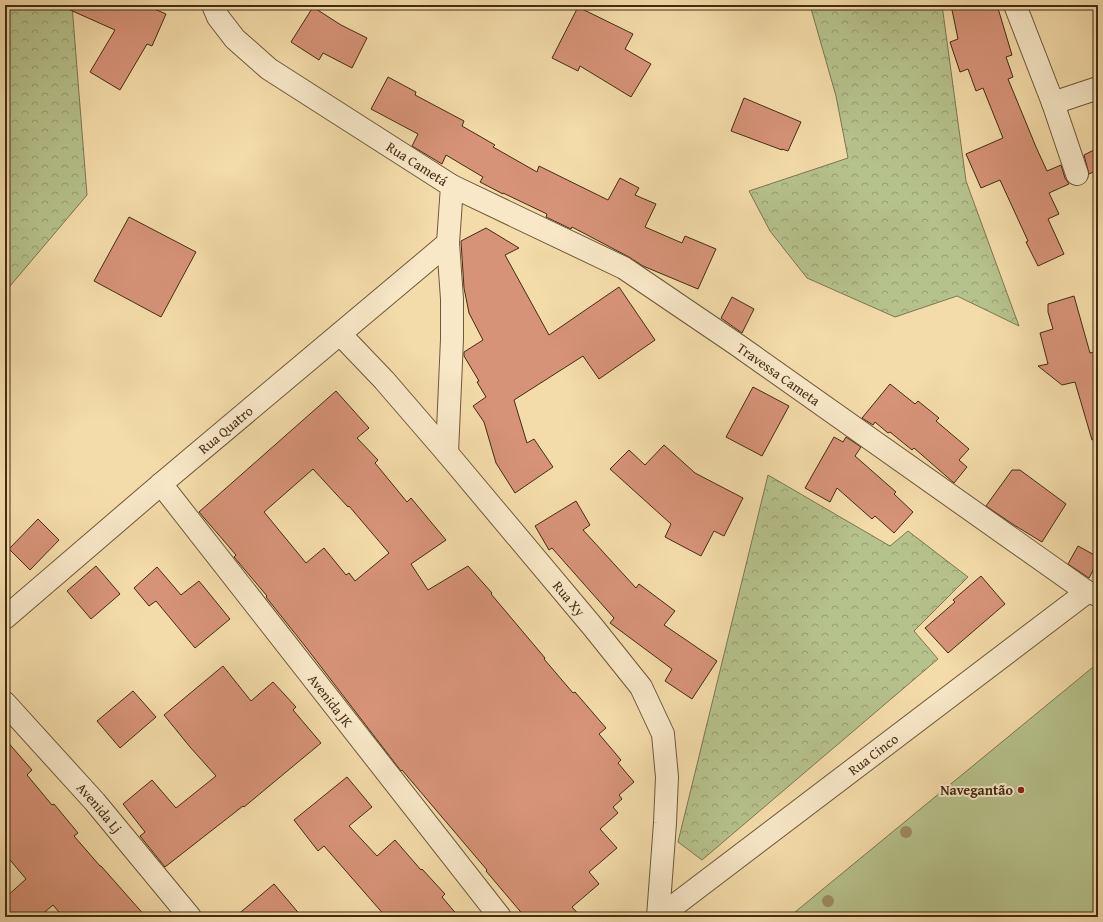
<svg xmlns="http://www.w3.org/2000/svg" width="1103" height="922" font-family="'Gentium Book Plus',serif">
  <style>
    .forest { fill: url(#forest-crowns); stroke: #7c774f }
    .garden { fill: #b6c28c; stroke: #7c774f }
    .building { fill: #d79378; stroke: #432c12; fill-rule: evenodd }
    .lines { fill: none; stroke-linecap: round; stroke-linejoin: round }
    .minor-casing { stroke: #6f5838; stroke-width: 24 }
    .minor { stroke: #f8e8c8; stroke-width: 22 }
    .tree { fill: #9f8c64 }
    .poi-dot { fill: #8f2418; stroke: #f8e8c8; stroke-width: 1.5 }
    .labels { text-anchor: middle; stroke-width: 4; stroke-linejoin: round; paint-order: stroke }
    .street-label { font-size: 14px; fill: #432c12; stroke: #f8e8c8 }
    .poi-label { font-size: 14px; font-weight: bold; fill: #432c12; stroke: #f8e8c8; text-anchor: end }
  </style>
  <defs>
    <pattern id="forest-crowns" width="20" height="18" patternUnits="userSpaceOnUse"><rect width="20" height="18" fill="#b6c28c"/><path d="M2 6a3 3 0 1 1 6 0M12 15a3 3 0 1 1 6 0" fill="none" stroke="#969e71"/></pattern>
  </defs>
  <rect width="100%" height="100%" fill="#f4dcaa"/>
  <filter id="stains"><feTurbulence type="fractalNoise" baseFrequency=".005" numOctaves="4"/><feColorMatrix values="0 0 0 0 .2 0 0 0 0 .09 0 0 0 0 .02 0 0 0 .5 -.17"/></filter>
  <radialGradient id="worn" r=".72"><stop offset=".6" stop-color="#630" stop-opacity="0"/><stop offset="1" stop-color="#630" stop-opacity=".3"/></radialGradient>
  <path class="forest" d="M5 5H72L87 195 5 292Z
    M810 5H942L966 181 1019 326 957 296 895 317 807 278 770 231 749 191 848 158 836 96Z
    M768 475 890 546 908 531 968 577 914 631 938 659 702 860 678 842Z"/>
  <path class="garden" d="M1098 663V917H789Z"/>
  <path class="building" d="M59 5H145L166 14 152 46 147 44 120 90 90 72 115 30Z
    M951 5H997L1012 55 1006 57 1013 77 1008 79 1036 147 1047 171 1061 165 1065 178 1069 184 1049 193 1059 214 1048 219 1064 254 1038 266 1026 242 1028 241 1000 180 981 188 966 154 1003 138 983 88 976 91 968 69 960 72 950 42 958 39Z
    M313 7 341 25 367 38 352 68 323 53 319 60 291 42Z
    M578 7 633 34 625 49 651 64 631 97 580 66 578 71 552 58Z
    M388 77 416 92 415 95 464 121 462 126 495 145 493 147 537 172 539 166 608 200 620 178 639 188 635 195 656 204 645 227 682 243 685 236 716 249 698 289 643 266 629 257 572 227 571 229 546 217 547 214 503 193V194L480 182 483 177 446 155 442 164 412 146 418 134 371 109Z
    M744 98 801 122 788 151 782 149V150L731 131Z
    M1098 148V170L1089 174 1084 155Z
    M129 217 196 252 161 317 94 281Z
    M486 228 519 248 505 255 549 335 619 287 655 340 599 379 583 356 514 400 527 443 534 439 553 467 515 493 496 463 484 422 473 406 486 397 477 382 479 381 464 356V352L483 340 469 313 464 288 461 241Z
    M1074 296 1090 353 1098 351V439L1092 440 1075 382 1062 385 1038 366 1048 364 1040 333 1053 329 1048 312V304Z
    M732 297 754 309 742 333 721 318Z
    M890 384 915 404 918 401 939 418 936 421 969 449 959 460 967 467 954 483 914 448 912 450 890 432 888 433 875 422 873 425 862 418Z
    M753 387 789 406 762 456 726 437Z
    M336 391 369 428 357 438 378 460 375 463 407 502 411 498 446 540 411 564 428 590 468 566 492 593 491 594 545 658 544 659 573 693 575 692 606 728 599 734 621 760 618 763 634 782 619 795 622 799 613 807 618 813 600 829 617 848 589 872 599 884 572 907 581 917H525L486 871 487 870 402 770 401 771 305 646 266 597 267 596 234 557 236 555 199 512ZM313 469 348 507 349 506 389 553 355 581 349 573 346 575 324 548 306 563 264 512Z
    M834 437 843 442 846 437 861 447 855 456 896 492 894 494 913 512 894 533 875 516 872 519 837 488 830 502 805 488Z
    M664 445 695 473 743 498 724 536 714 531 701 556 665 537 671 524 610 469 629 450 645 465Z
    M1012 470H1020L1066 504 1042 542 1014 525 986 506Z
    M576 501 590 525 583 530 636 588 639 584 675 611 664 625 717 661 692 699 665 681 672 669 610 623 614 618 552 548 549 550 535 526Z
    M38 519 59 540 30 570 9 549Z
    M1078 546 1098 557V561L1089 578 1068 564Z
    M96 566 120 594 91 619 67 591Z
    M157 567 181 595 199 581 230 619 195 648 156 601 149 606 134 588Z
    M981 576 1005 604 948 653 925 628 955 602 953 600Z
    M223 666 251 701 273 682 296 707 293 710 321 743 244 807 243 806 165 867 140 836 145 832 123 804 152 780 176 808 216 776 190 747 164 715Z
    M133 691 156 717 120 748 97 721Z
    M5 739 32 770 27 775 52 805 54 804 78 833 74 836 100 866H101L146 917H63L53 905 39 917H12L5 909V898L26 879 5 854Z
    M347 777 372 807 349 826 377 856 395 840 421 870 422 869 445 894 442 897 459 917H386L324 846 318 851 294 820Z
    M274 884 302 917H235Z"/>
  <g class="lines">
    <g class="minor-casing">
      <g id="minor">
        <path id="s1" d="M213 5 218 17 235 39 269 69 452 186 448 243 452 299V339L447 453"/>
        <path d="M1015 5 1053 103 1077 174"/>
        <path d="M1053 103 1098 88"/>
        <path id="s2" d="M452 186 624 268 736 344 1087 592 1098 595"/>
        <path id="s3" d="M340 334 384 380 447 453 593 627 641 687 663 734 667 777 665 823 658 917"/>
        <path id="s4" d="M161 484 500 917"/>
        <path id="s5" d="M5 618 161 484 448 243"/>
        <path id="s6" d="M5 703 95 802 190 917"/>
        <path id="s7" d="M659 917 1087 592"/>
      </g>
    </g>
    <use href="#minor" class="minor"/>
  </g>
  <g class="tree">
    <circle cx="906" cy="832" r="6"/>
    <circle cx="828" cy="901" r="6"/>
  </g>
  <circle class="poi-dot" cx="1021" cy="790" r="4"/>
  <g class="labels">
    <g class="street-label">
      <text dy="5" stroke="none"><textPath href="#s1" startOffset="262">Rua Cametá</textPath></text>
      <text dy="5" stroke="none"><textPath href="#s2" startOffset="378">Travessa Cameta</textPath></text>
      <text dy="5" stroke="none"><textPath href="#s5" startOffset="290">Rua Quatro</textPath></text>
      <text dy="5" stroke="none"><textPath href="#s3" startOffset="350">Rua Xy</textPath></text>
      <text dy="5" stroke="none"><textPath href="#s4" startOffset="275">Avenida JK</textPath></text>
      <text dy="5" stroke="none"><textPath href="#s7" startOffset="269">Rua Cinco</textPath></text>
      <text dy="5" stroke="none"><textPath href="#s6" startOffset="141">Avenida Lj</textPath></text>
    </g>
    <g class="poi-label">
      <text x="1013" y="795">Navegantão</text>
    </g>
  </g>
  <rect width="1103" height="922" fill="none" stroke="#f4dcaa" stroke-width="20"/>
  <rect x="6" y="6" width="1091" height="910" fill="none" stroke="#432c12" stroke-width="2"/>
  <rect x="10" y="10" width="1083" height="902" fill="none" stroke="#432c12"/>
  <rect width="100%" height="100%" filter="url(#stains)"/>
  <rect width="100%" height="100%" fill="url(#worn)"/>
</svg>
